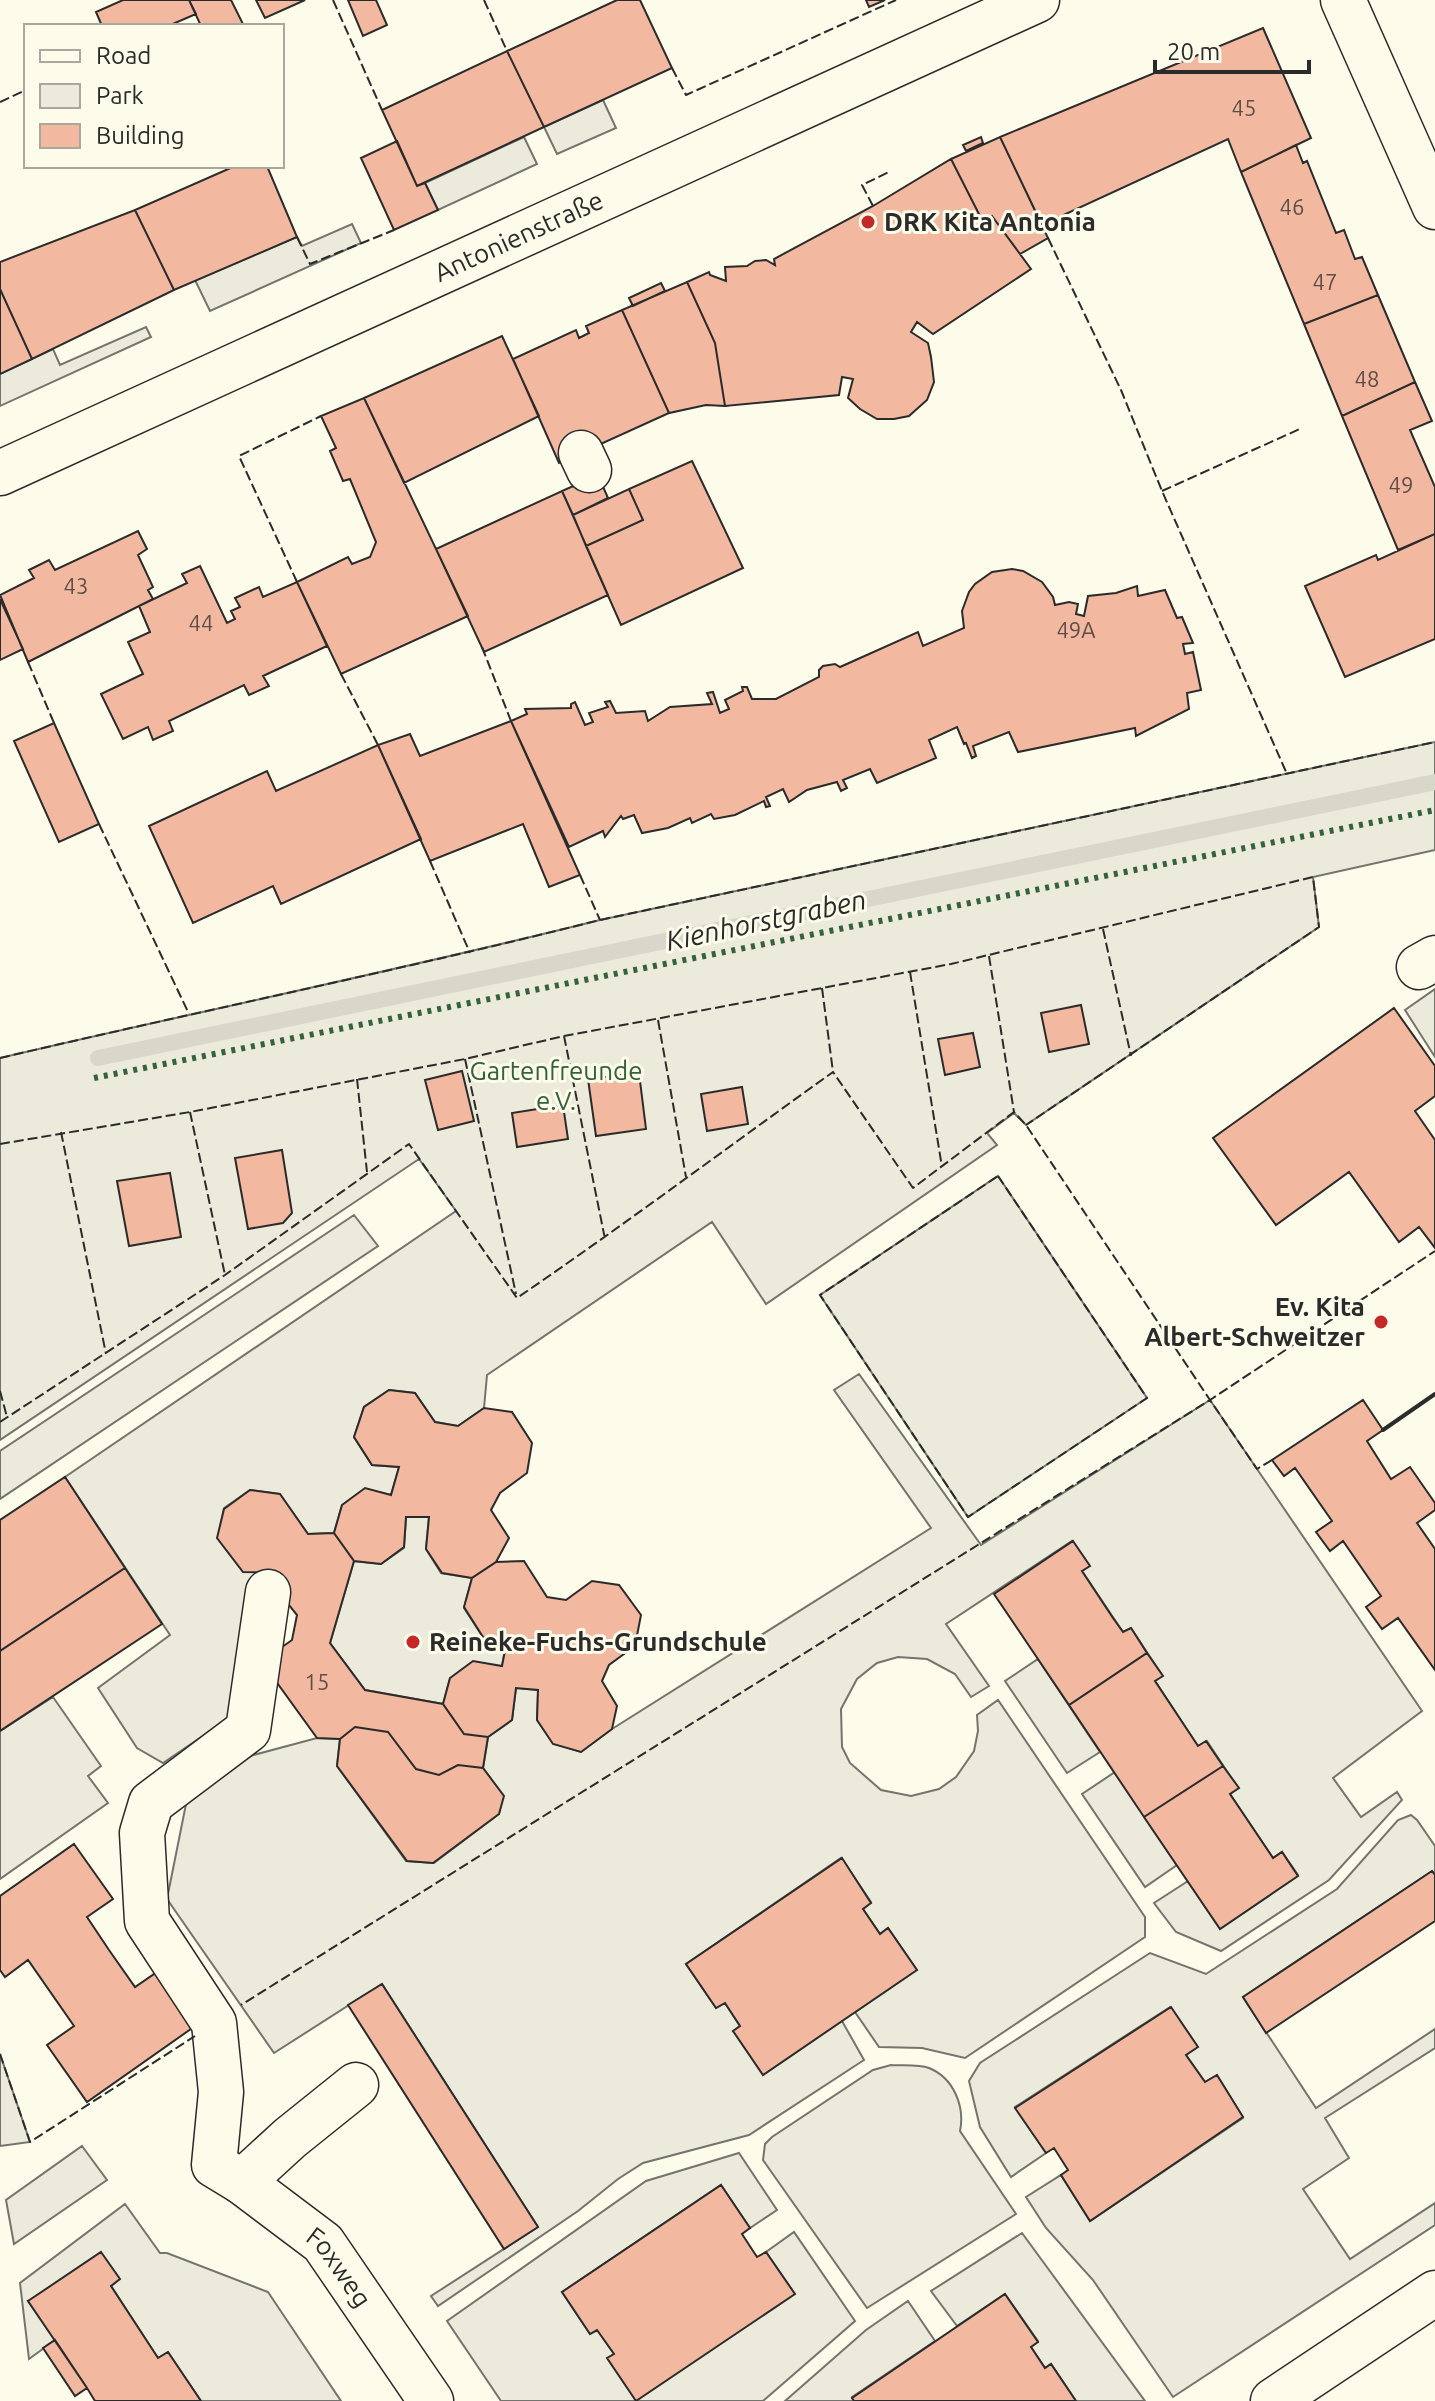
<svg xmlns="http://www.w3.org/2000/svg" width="1435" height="2401" font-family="Ubuntu,sans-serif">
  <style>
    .green { fill: #ecebdb; stroke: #74746e; stroke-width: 2 }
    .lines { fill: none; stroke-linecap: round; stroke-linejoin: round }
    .stream { stroke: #d8d7c9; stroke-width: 16 }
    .building { fill: #f2b8a0; stroke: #2b2b2b; stroke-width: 2 }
    .minor-casing { stroke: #2b2b2b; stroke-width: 47 }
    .major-casing { stroke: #2b2b2b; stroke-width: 47 }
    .minor { stroke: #fdfbea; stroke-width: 44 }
    .major { stroke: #fdfbea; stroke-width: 44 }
    .hedge { stroke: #34623c; stroke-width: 6; stroke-dasharray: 4 6; stroke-linecap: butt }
    .fence { stroke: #2b2b2b; stroke-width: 2; stroke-dasharray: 10 4; stroke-linecap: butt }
    .wall { stroke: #2b2b2b; stroke-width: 4 }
    .poi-dot { fill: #c62828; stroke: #fdfbea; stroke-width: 3 }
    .labels { text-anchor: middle; stroke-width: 6; stroke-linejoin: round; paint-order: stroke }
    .number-label { font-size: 22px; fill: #5d4e48 }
    .poi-label { font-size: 26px; font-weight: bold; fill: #2b2b2b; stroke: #fdfbea; text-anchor: start }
    .street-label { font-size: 26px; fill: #2b2b2b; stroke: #fdfbea }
    .park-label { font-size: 26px; fill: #34623c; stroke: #fdfbea }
    .water-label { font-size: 28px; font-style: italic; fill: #2b2b2b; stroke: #fdfbea }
  </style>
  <rect width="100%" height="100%" fill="#fdfbea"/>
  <path class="green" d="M603 100 616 128 557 154 544 127Z
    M524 137 537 164 438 210 425 183Z
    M352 224 361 243 210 311 195 280 297 237 302 246Z
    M146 327 151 337 0 406V374L53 349 60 365Z
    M1435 742V850L1313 877 1319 927 1026 1125 1014 1113 987 1133 997 1145 766 1304 712 1222 487 1375 484 1408 458 1426 435 1422 415 1393 389 1390 364 1407 354 1437 372 1465 399 1467 391 1495 365 1489 342 1505 334 1533 308 1534 279 1494 250 1490 224 1508 218 1538 256 1572 235 1714 163 1763 137 1748 98 1688 170 1635 65 1477 456 1211 419 1159 0 1440V1058C200 1011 401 970 600 920Z
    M1435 989V1057L1405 1010Z
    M998 1176 1147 1398 968 1517 820 1295Z
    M354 1215 378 1246 0 1499V1451Z
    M859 1374 981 1545 1210 1400 1422 1711 1333 1778 1361 1817 1397 1792 1402 1800 1329 1880 1221 1951 1176 1932 1154 1903 1188 1881 1220 1928 1298 1875 1282 1852 1273 1858 1230 1794 1238 1788 1207 1741 1198 1746 1155 1681 1162 1675 1131 1628 1123 1632 1082 1571 1089 1566 1072 1541 946 1624 989 1686 971 1697 955 1674 927 1659 898 1657 877 1663 857 1679 841 1709 842 1747 850 1763 881 1790 911 1796 939 1789 956 1777 974 1751 978 1731 977 1715 998 1700 1145 1917V1937L965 2058 922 2048 879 2047 855 2012 916 1969 888 1928 880 1934 863 1909 871 1902 841 1858 686 1964 716 2008 725 2003 740 2026 734 2031 842 2021 864 2060 749 2135 643 2163 618 2179 578 2211 438 2306 431 2296 538 2227 382 1984 274 2053 167 1899 187 1799 246 1757 317 1738 340 1739 337 1766 406 1861 434 1863 499 1814 503 1796 483 1768 488 1737 512 1720 516 1688 538 1690 537 1720 553 1743 581 1752 612 1729 931 1528 834 1390Z
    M406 1517H429L426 1549 441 1573 472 1578 464 1608 483 1637 507 1640 502 1666 450 1678 443 1704 365 1690 330 1643 354 1561 381 1564 404 1548Z
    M1038 1659 1100 1752 1067 1773 1005 1681Z
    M53 1697 101 1766 88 1776 108 1803 0 1879V1731Z
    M1115 1772 1177 1865 1145 1887 1082 1794Z
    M1411 1815 1417 1820 1435 1846V1875L1432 1871 1243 1997 1316 2108 1435 2029V2048L1325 2118 1349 2158 1303 2189 1350 2259 1435 2203V2225L1173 2397 1093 2280 1046 2228 1026 2197 1061 2175 1090 2221 1243 2118 1217 2075 1205 2082 1186 2055 1197 2046 1170 2007 1015 2107 1046 2153 1011 2177 980 2127 969 2081 980 2063 1150 1953 1206 1974 1337 1889 1398 1820Z
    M0 2054 30 2142 0 2146Z
    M891 2065C903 2066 918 2064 929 2068 954 2078 965 2107 960 2131L1016 2214 867 2308 763 2160 765 2144 772 2137 873 2070Z
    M82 2146 107 2180 14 2244 6 2200Z
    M739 2153 777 2210 750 2228 721 2185 562 2292 590 2334 598 2330 614 2354 608 2358 794 2293 766 2252 794 2232 855 2321 763 2401H501L447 2321 646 2181Z
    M125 2204 160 2253H167L268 2292 341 2401H201L168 2352 158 2358 111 2286 119 2279 28 2301 55 2340 29 2359 20 2283Z
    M1022 2233 1145 2401H1076L1051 2364 1045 2368 1031 2347 1038 2341 1005 2294 957 2326 931 2291Z
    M908 2301 935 2341 852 2397 854 2401H785L866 2330Z"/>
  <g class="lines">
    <path class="stream" d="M98 1058 1435 782"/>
  </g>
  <path class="building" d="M123 0H189L196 14 168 26H102L96 12Z
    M189 0H231L243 24 201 26Z
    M256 0H305L265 18Z
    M348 0H376L387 25 363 36Z
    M617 0H640L672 68 544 127 507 51Z
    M866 0H885L869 7Z
    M1263 28 1311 138 1241 172 1228 139 1042 225 1000 137Z
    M507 51 544 127 417 186 382 110Z
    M981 137 983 143 966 151 963 145Z
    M1000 137 1048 238 1020 254 992 216 983 222 951 159Z
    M397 141 417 186 425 183 438 210 394 230 361 158Z
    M1296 145 1303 163 1307 161 1336 233 1344 230 1355 259 1362 257 1378 295 1304 324 1241 172Z
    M951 159 983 222 992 216 1031 269 933 334 917 322 911 332 928 343 931 357 934 382 927 400 909 416 894 419H877L860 409 848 398 853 379 842 377 839 395 725 406 715 343 687 282 709 272 710 275 726 281 725 267 747 266 755 261 766 260 775 265 774 259 873 206Z
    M235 166H267L297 237 174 290 135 210Z
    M135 210 174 290 32 359 0 289V262Z
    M687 282 715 343 725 406 706 405 669 413 622 310Z
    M661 283 665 291 633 306 629 298Z
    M0 289 32 359 0 374Z
    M1378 295 1415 382 1342 416 1304 324Z
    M622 310 669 413 559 463 513 359 576 330 579 338 589 333 586 326Z
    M502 336 539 416 404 483 364 398Z
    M1415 382 1432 421 1410 430 1435 487V534L1398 550 1342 416Z
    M364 398 468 616 341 674 297 582 348 557 352 564 370 557 376 542 350 479 343 481 330 451 336 448 321 416Z
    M692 461 743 568 621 625 586 546 643 520 629 489Z
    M598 475 608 498 573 515 562 491Z
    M629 489 643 520 586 546 573 515Z
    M562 491 608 595 484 652 436 549Z
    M138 531 147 549 138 555 153 587 148 590 153 599 28 662 0 595 34 578 29 570 49 560 55 570Z
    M1435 534V639L1345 677 1305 586 1376 555 1378 560Z
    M200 566 227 623 235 619 231 611 240 607 235 598 259 587 263 597 297 582 327 646 263 676 269 686 249 695 244 685 169 721 173 731 153 740 148 727 123 739 101 694 143 674 128 642 150 632 139 606 187 583 182 574Z
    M1012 569 1023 571 1042 582 1053 597 1055 605 1069 602 1078 604 1076 614 1084 616 1088 596 1116 593 1137 586 1138 596 1165 590 1177 618 1182 617 1193 643 1183 644 1185 654 1193 652 1201 690 1187 693 1189 709 1136 736 1135 728 1018 752 1009 732 973 746 976 756 972 758 966 743 964 744 957 727 929 740 936 758 877 783 870 769 843 780 847 788 841 791 837 782 807 790 789 802 783 789 766 797 770 806 766 807 764 801 735 815 714 819 711 814 692 823 690 818 668 828 642 833 634 815 623 819 621 816 605 837 603 831 569 847 511 721 527 714 525 709 571 708V704L575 702 585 725 593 722 589 713 608 707 605 702 610 701 616 713 645 711 648 721 670 707 712 704 707 693 713 692 720 713 729 709 725 700 743 691 742 687H747L752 699H776L819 677V670L823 666 835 664 840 667 918 632 923 646 964 628 962 611 969 592 975 584 992 572Z
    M0 599 23 649 0 660Z
    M511 721 580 875 549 887 523 824 430 861 378 745 410 734 420 756Z
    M54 723 99 824 59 842 14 741Z
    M378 745 421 839 281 904 273 886 193 923 149 826 267 771 276 791Z
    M1081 1005 1089 1044 1049 1052 1041 1013Z
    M1394 1008 1435 1066V1096L1415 1111 1435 1140V1248L1419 1227 1399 1242 1349 1172 1276 1225 1213 1138Z
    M973 1033 980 1067 945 1075 938 1039Z
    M462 1071 474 1121 438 1130 425 1080Z
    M639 1073 646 1129 596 1136 588 1079Z
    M742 1087 748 1124 707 1131 701 1094Z
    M563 1105 568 1139 517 1147 512 1113Z
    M282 1150 292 1213 283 1223 248 1229 235 1158Z
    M170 1173 181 1237 129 1246 117 1181Z
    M389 1390 415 1393 435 1422 458 1426 484 1408 512 1412 532 1443 527 1473 500 1493 491 1510 509 1538 496 1562 472 1578 442 1573 426 1549 429 1517H406L404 1547 381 1564 354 1561 334 1533 342 1505 365 1488 391 1495 399 1467 372 1465 354 1437 364 1407Z
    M1363 1400 1383 1430 1367 1441 1391 1479 1410 1467 1435 1503V1510L1417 1523 1435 1549V1670L1398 1618 1382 1629 1366 1607 1381 1596 1343 1541 1330 1551 1316 1532 1332 1521 1295 1468 1284 1476 1272 1460Z
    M65 1477 125 1568 0 1651V1520Z
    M250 1490 280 1494 308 1534 334 1533 354 1561 330 1643 365 1690 443 1704 464 1734 488 1737 483 1768 458 1765 439 1775 416 1769 388 1732 355 1727 340 1739 317 1738 270 1673 275 1652 292 1640 297 1615 280 1594 279 1573 243 1572 217 1538 224 1509Z
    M1073 1541 1090 1566 1082 1571 1113 1618 1123 1632 1131 1628 1147 1653 1069 1705 994 1594Z
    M524 1561 547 1597 566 1600 592 1581 619 1585 641 1615 635 1646 609 1665 602 1681 617 1706 612 1729 581 1752 553 1744 537 1720 538 1690 516 1688 512 1720 488 1737 464 1734 443 1704 450 1678 473 1661 502 1666 507 1640 483 1637 464 1607 472 1578 496 1562Z
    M125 1568 162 1624 0 1731V1651Z
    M1147 1653 1163 1676 1155 1681 1198 1746 1206 1741 1223 1766 1144 1817 1069 1705Z
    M355 1727 388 1732 416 1769 439 1775 458 1765 483 1768 504 1796 499 1814 433 1863 407 1861 337 1766 340 1739Z
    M1223 1766 1239 1788 1230 1794 1273 1858 1282 1852 1298 1876 1220 1929 1144 1817Z
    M74 1844 113 1899 87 1917 109 1950 135 1987 160 1970 198 2024 87 2102 47 2045 74 2026 28 1960 5 1977 0 1970V1896Z
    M842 1858 871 1903 863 1909 880 1934 888 1928 917 1970 763 2075 733 2031 740 2026 725 2003 716 2008 686 1964Z
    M1432 1871 1435 1875V1921L1266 2033 1243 1997Z
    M382 1984 538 2227 504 2249 348 2005Z
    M1171 2007 1198 2047 1186 2055 1205 2082 1217 2075 1243 2117 1090 2221 1061 2175 1068 2170 1054 2148 1046 2153 1015 2108Z
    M721 2185 750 2228 742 2234 757 2257 766 2252 795 2294 636 2401 607 2358 614 2354 597 2330 590 2334 562 2292Z
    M101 2252 120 2279 111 2286 158 2358 168 2352 201 2401H95L87 2388 28 2301Z
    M1005 2294 1038 2342 1031 2347 1045 2368 1051 2364 1076 2401H854L852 2398Z
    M55 2340 87 2388 75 2396 43 2348Z"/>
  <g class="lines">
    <g class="minor-casing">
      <g id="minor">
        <path d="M1343 0 1435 207"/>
        <path d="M581 453 589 470"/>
        <path d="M1419 967 1435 958"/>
        <path id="s1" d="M268 1592 248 1730 151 1803 142 1833 147 1921 214 2023 221 2092 214 2165 242 2182 323 2243 431 2401"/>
        <path d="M242 2182 290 2138 356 2085"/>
        <path d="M1273 2401 1435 2293"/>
      </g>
    </g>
    <g class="major-casing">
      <g id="major">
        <path id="s2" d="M0 473 1037 0"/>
      </g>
    </g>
    <use href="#minor" class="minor"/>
    <use href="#major" class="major"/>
    <path class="hedge" d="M94 1078 1435 810"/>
    <path class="fence" d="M333 0 382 110
      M484 0 507 51
      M672 68 686 95 896 0
      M0 102 26 90
      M873 206 862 185 891 171
      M297 237 310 264 394 230
      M1048 238 1121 390 1162 491 1287 774
      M1162 491 1302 428
      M297 582 239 456 321 416
      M482 647 511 721
      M28 662 54 723
      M341 674 378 745
      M99 824 189 1014
      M430 861 470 953
      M580 875 600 920
      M1103 929 1131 1056
      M989 956 1014 1112
      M910 972 942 1167
      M822 988 833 1072
      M658 1020 686 1177
      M564 1036 605 1239
      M0 1058C200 1011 401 970 600 920L1435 742
      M465 1059 516 1294
      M357 1079 367 1172
      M190 1112 225 1275
      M61 1132 106 1354
      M0 1144 190 1112 465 1059 564 1036 951 964 1313 877 1319 927 1026 1125
      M998 1176 1147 1398 968 1517 820 1295Z
      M0 1391 7 1417
      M0 1422 225 1275 409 1144 517 1298C624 1225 728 1147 833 1072L913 1188 1014 1112 1026 1125 1210 1400 241 2005
      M1272 1460 1257 1469 1210 1400 1435 1251
      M0 2054 30 2142 195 2036"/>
    <path class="wall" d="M1383 1430 1435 1394"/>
  </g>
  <g class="poi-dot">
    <circle cx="868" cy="222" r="8"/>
    <circle cx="1381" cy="1322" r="8"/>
    <circle cx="413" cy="1642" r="8"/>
  </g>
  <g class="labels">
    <g class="number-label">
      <text x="1244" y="116">45</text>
      <text x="1292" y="215">46</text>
      <text x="1325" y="290">47</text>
      <text x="1367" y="387">48</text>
      <text x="1401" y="493">49</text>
      <text x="76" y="594">43</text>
      <text x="201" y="631">44</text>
      <text x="1076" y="638">49A</text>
      <text x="317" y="1690">15</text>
    </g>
    <g class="poi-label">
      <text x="884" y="231">DRK Kita Antonia</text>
      <text x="1365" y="1316" text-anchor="end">Ev. Kita<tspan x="1365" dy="30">Albert-Schweitzer</tspan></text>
      <text x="429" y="1651">Reineke-Fuchs-Grundschule</text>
    </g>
    <g class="street-label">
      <text dy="9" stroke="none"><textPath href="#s2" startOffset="570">Antonienstraße</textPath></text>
      <text dy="9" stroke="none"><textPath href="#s1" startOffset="808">Foxweg</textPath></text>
    </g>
    <g class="park-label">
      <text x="556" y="1080">Gartenfreunde<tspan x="556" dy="30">e.V.</tspan></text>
    </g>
    <g class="water-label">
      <text transform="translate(766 920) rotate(-12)" y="10">Kienhorstgraben</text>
    </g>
  </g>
  <rect x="24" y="24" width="260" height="144" fill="#fdfbea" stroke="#a9a89e" stroke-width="2"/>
  <rect x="40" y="50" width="40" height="12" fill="#fdfbea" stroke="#a9a89e" stroke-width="2"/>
  <text x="96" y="64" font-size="24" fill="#2b2b2b">Road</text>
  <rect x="40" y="84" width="40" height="24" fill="#ecebdb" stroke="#a9a89e" stroke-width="2"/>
  <text x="96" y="104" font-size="24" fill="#2b2b2b">Park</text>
  <rect x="40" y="124" width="40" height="24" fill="#f2b8a0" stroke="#a9a89e" stroke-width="2"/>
  <text x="96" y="144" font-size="24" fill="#2b2b2b">Building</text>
  <path d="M1155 60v12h154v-12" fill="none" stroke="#2b2b2b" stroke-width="4"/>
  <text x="1167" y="60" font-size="24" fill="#2b2b2b" stroke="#fdfbea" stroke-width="6" paint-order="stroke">20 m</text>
</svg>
